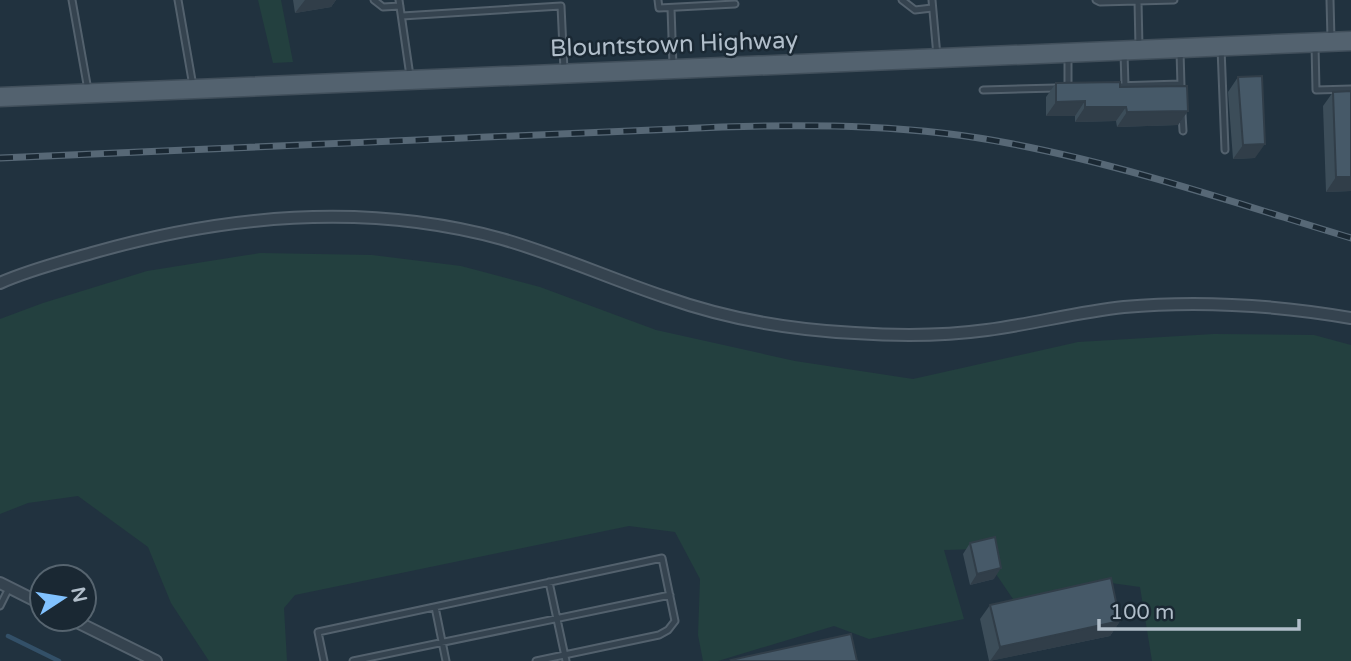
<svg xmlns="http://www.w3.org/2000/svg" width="1351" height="661" font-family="'Varela Round',sans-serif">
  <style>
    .green { fill: #23403f }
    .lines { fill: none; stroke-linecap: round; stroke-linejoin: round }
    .stream { stroke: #335068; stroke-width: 4.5 }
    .service-casing { stroke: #53616d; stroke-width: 9 }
    .minor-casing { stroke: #53616d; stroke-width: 14 }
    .primary-casing { stroke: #414f5b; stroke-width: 21 }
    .service { stroke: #35434f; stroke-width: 5 }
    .minor { stroke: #35434f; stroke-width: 10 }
    .primary { stroke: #53626f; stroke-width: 18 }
    .rail-casing { stroke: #576876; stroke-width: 7 }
    .rail { stroke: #1a2833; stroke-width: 4.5; stroke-dasharray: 13; stroke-linecap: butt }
    .wall { fill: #3c4d59 }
    .shaded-wall { fill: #313e49 }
    .building { fill: #465968; stroke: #313e49; stroke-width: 2 }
    .labels { text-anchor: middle; stroke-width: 5; stroke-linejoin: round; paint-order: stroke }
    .street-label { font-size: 24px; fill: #b1beca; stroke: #1a2833 }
  </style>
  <rect width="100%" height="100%" fill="#21323f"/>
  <path class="green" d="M258 0H281L293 62 273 63Z
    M260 253 372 255 461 266 540 287 656 330 795 361 913 379 1078 342 1214 334 1314 335 1351 345V661H1152L1140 587 1097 581 1015 602 979 549 944 550 964 619 869 639 834 626 718 661H703L698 635 700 579 675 532 629 526 295 595 284 608 287 661H209L171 603 148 547 78 496 28 503 0 514V319L43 303 147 271Z"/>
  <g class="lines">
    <path class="stream" d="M8 636 59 661"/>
    <g class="service-casing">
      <path id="service" d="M72 0 88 90
        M178 0 193 86
        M374 0 383 7 400 6
        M399 0 410 76
        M658 0 659 8 735 4
        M902 0 915 10 932 8
        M932 0 937 56
        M1096 0 1100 2 1174 0
        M1330 0 1331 39
        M1138 1 1139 47
        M671 8 673 67
        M402 16 561 6 564 70
        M1315 45 1316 90 1351 89
        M1221 48 1225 150
        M1180 51 1181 86
        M1124 53 1125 86
        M1115 86 1181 84
        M1068 88V56
        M983 90 1056 88
        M1182 114 1183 131
        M549 582 566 661
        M0 606 9 588
        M435 607 446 661
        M324 661 318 632 662 558 675 621 668 630 659 635 536 661
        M353 661 670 595"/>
    </g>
    <g class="minor-casing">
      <path id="minor" d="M0 283C29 270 61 262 92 253 225 215 367 202 502 239 558 255 611 279 665 297 727 319 791 330 855 333 899 336 943 336 987 330 1033 324 1077 312 1124 307 1201 300 1275 305 1351 318
        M0 583 42 604
        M71 619 156 661"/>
    </g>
    <g class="primary-casing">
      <path id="primary" d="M0 97 1351 41"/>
    </g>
    <use href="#service" class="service"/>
    <use href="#minor" class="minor"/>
    <use href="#primary" class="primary"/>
    <g class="rail-casing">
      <path id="rail" d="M0 158 722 127C820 124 917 125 1013 144 1128 166 1239 204 1351 238"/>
    </g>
    <use href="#rail" class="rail"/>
  </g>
  <path class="wall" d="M293 0H336L331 7 295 13Z
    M1238 77 1255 158 1233 159 1228 92Z
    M1056 83 1188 111 1178 125 1117 127 1116 121 1075 122V116H1046V97Z
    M1351 91V191L1326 192 1323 106 1333 92Z
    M970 543 994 579 970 585 963 554Z
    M990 605 1120 621 1110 636 989 661 980 619Z"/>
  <path class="shaded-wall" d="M305 0H336L331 7 295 13Z
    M1085 101 1075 116H1046L1056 102Z
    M1085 107H1126L1116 121 1075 122Z
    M1188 111 1178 125 1117 127 1127 112Z
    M1265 144 1255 158 1233 159 1243 145Z
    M1336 177H1351V191L1326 192Z
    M1001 568 994 579 970 585 977 574Z
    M1120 621 1110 636 990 661 1000 647Z"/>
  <path class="building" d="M1262 76 1265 144 1243 145 1238 77Z
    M1120 82V87L1187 86 1188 111 1127 112 1126 107H1085V101L1056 102V83Z
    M1351 91V177H1336L1333 92Z
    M995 537 1001 568 977 574 970 543Z
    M1111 578 1120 621 1000 647 990 605Z
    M851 634 857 661H732L731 660Z"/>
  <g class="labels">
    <g class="street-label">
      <text transform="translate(674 44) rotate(-2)" y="8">Blountstown Highway</text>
    </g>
  </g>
  <g transform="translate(63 598) rotate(78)"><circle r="33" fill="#1a2833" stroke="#56646f" stroke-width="2"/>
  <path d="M0-5L12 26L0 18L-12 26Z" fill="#81c2ff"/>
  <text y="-10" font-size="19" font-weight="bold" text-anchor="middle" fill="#b1beca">N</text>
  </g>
  <path d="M1099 619v10h200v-10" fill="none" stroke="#b1beca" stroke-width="3.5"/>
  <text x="1110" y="619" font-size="21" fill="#b1beca" stroke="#1a2833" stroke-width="5" paint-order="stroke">100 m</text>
</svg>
